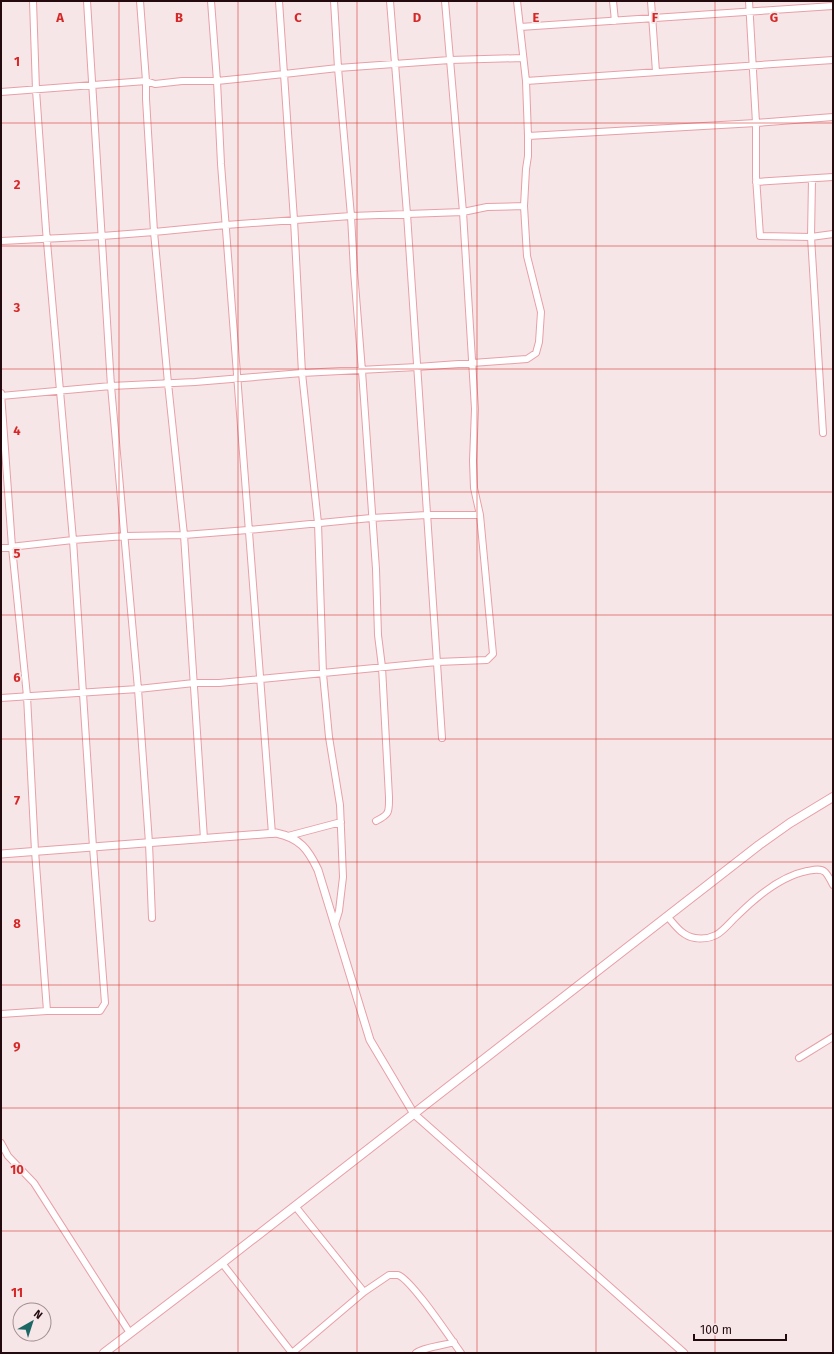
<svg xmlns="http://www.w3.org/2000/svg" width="834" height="1354" font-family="'Fira Sans',sans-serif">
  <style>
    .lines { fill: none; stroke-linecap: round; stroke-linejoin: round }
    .minor-casing { stroke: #e89fa7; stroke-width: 8 }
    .tertiary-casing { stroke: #e89fa7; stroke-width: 9 }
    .secondary-casing { stroke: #e89fa7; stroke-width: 10 }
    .minor { stroke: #fff; stroke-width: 6 }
    .tertiary { stroke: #fff; stroke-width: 7 }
    .secondary { stroke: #fff; stroke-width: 8 }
    .grid { fill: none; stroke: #d62828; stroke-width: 1; stroke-opacity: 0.55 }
    .grid-label { font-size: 13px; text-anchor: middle; font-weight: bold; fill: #d62828; stroke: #f6e6e7; stroke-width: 3.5; stroke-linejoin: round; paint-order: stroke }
  </style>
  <rect width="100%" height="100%" fill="#f6e6e7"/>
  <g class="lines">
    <g class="minor-casing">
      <path id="minor" d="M87 1 111 386 138 689 149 843 152 918
        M140 1 146 81V99L154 232 168 383 184 535 204 839
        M211 1 217 81 221 164 272 834
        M279 1 294 220 302 373 318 523 323 674 329 737 340 805 343 877 339 911 335 924
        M334 1 338 68 351 216 354 271 362 371 376 569 378 635 382 667 389 797C389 812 390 814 376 821
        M390 1 407 214 442 738
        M613 1 615 21
        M651 1 656 72
        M749 1 756 123V177L760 236 811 237 812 179
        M520 27 833 6
        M526 81 833 60
        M1 92 146 81 155 84 182 81H217L284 74 338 68 450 60 523 58
        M528 136 756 123 833 117
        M756 182 833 177
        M1 241 102 236 154 232 226 225 351 216 463 212 487 207 524 206 526 169 528 156V136L526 81 517 1
        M1 393 12 547 27 696 35 851 47 1011
        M1 396 111 386 195 382 302 373 417 367 527 359 536 353 539 342 541 312 527 256 524 206
        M823 433 811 237 833 234
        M1 548 73 540 125 536 184 535 248 530 371 518 427 515H480
        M1 698 138 689 194 683H219L437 662 487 660 493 654 480 515 474 488 473 461 475 409 463 212 445 1
        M288 836 341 822
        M667 916C675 925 682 936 695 938 701 939 710 938 716 935 724 931 731 921 738 915 756 897 782 876 807 871 813 870 820 868 825 872 828 875 831 881 833 885
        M1 1014 47 1011H100L105 1003 93 847 73 540 46 230 36 90 33 1
        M799 1058 833 1037
        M1 1143 8 1156 34 1183 130 1333
        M295 1206 364 1292
        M222 1263 292 1353
        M292 1353 364 1292 389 1275C391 1275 395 1275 398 1275 412 1280 450 1338 461 1353
        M416 1353C424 1347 443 1346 454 1342"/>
    </g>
    <g class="tertiary-casing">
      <path id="tertiary" d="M1 854 276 833C300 838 308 849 318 870L370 1040 414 1114 684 1353"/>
    </g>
    <g class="secondary-casing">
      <path id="secondary" d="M104 1353 222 1263 759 845 790 823 833 797"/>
    </g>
    <use href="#minor" class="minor"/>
    <use href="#tertiary" class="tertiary"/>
    <use href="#secondary" class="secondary"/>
  </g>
  <path class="grid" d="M119 1V1353M238 1V1353M357 1V1353M477 1V1353M596 1V1353M715 1V1353M1 123H833M1 246H833M1 369H833M1 492H833M1 615H833M1 739H833M1 862H833M1 985H833M1 1108H833M1 1231H833"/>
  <g class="grid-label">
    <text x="60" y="22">A</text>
    <text x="179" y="22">B</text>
    <text x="298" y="22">C</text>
    <text x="417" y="22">D</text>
    <text x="536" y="22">E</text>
    <text x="655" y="22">F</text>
    <text x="774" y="22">G</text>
    <text x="17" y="66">1</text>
    <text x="17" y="189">2</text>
    <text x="17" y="312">3</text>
    <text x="17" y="435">4</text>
    <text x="17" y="558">5</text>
    <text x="17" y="682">6</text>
    <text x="17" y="805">7</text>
    <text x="17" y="928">8</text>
    <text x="17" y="1051">9</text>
    <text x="17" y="1174">10</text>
    <text x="17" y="1297">11</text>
  </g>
  <rect width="834" height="1354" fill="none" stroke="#240a0e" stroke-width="4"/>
  <g transform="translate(32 1322) rotate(39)"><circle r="19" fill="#f6e6e7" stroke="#a28e90"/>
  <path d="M0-3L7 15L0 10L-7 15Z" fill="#1b6866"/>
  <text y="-6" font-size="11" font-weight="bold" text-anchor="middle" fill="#240a0e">N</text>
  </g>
  <path d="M694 1334v6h92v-6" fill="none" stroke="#240a0e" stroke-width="2"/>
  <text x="700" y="1334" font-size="12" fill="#240a0e" stroke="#f6e6e7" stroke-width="3" paint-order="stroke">100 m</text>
</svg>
